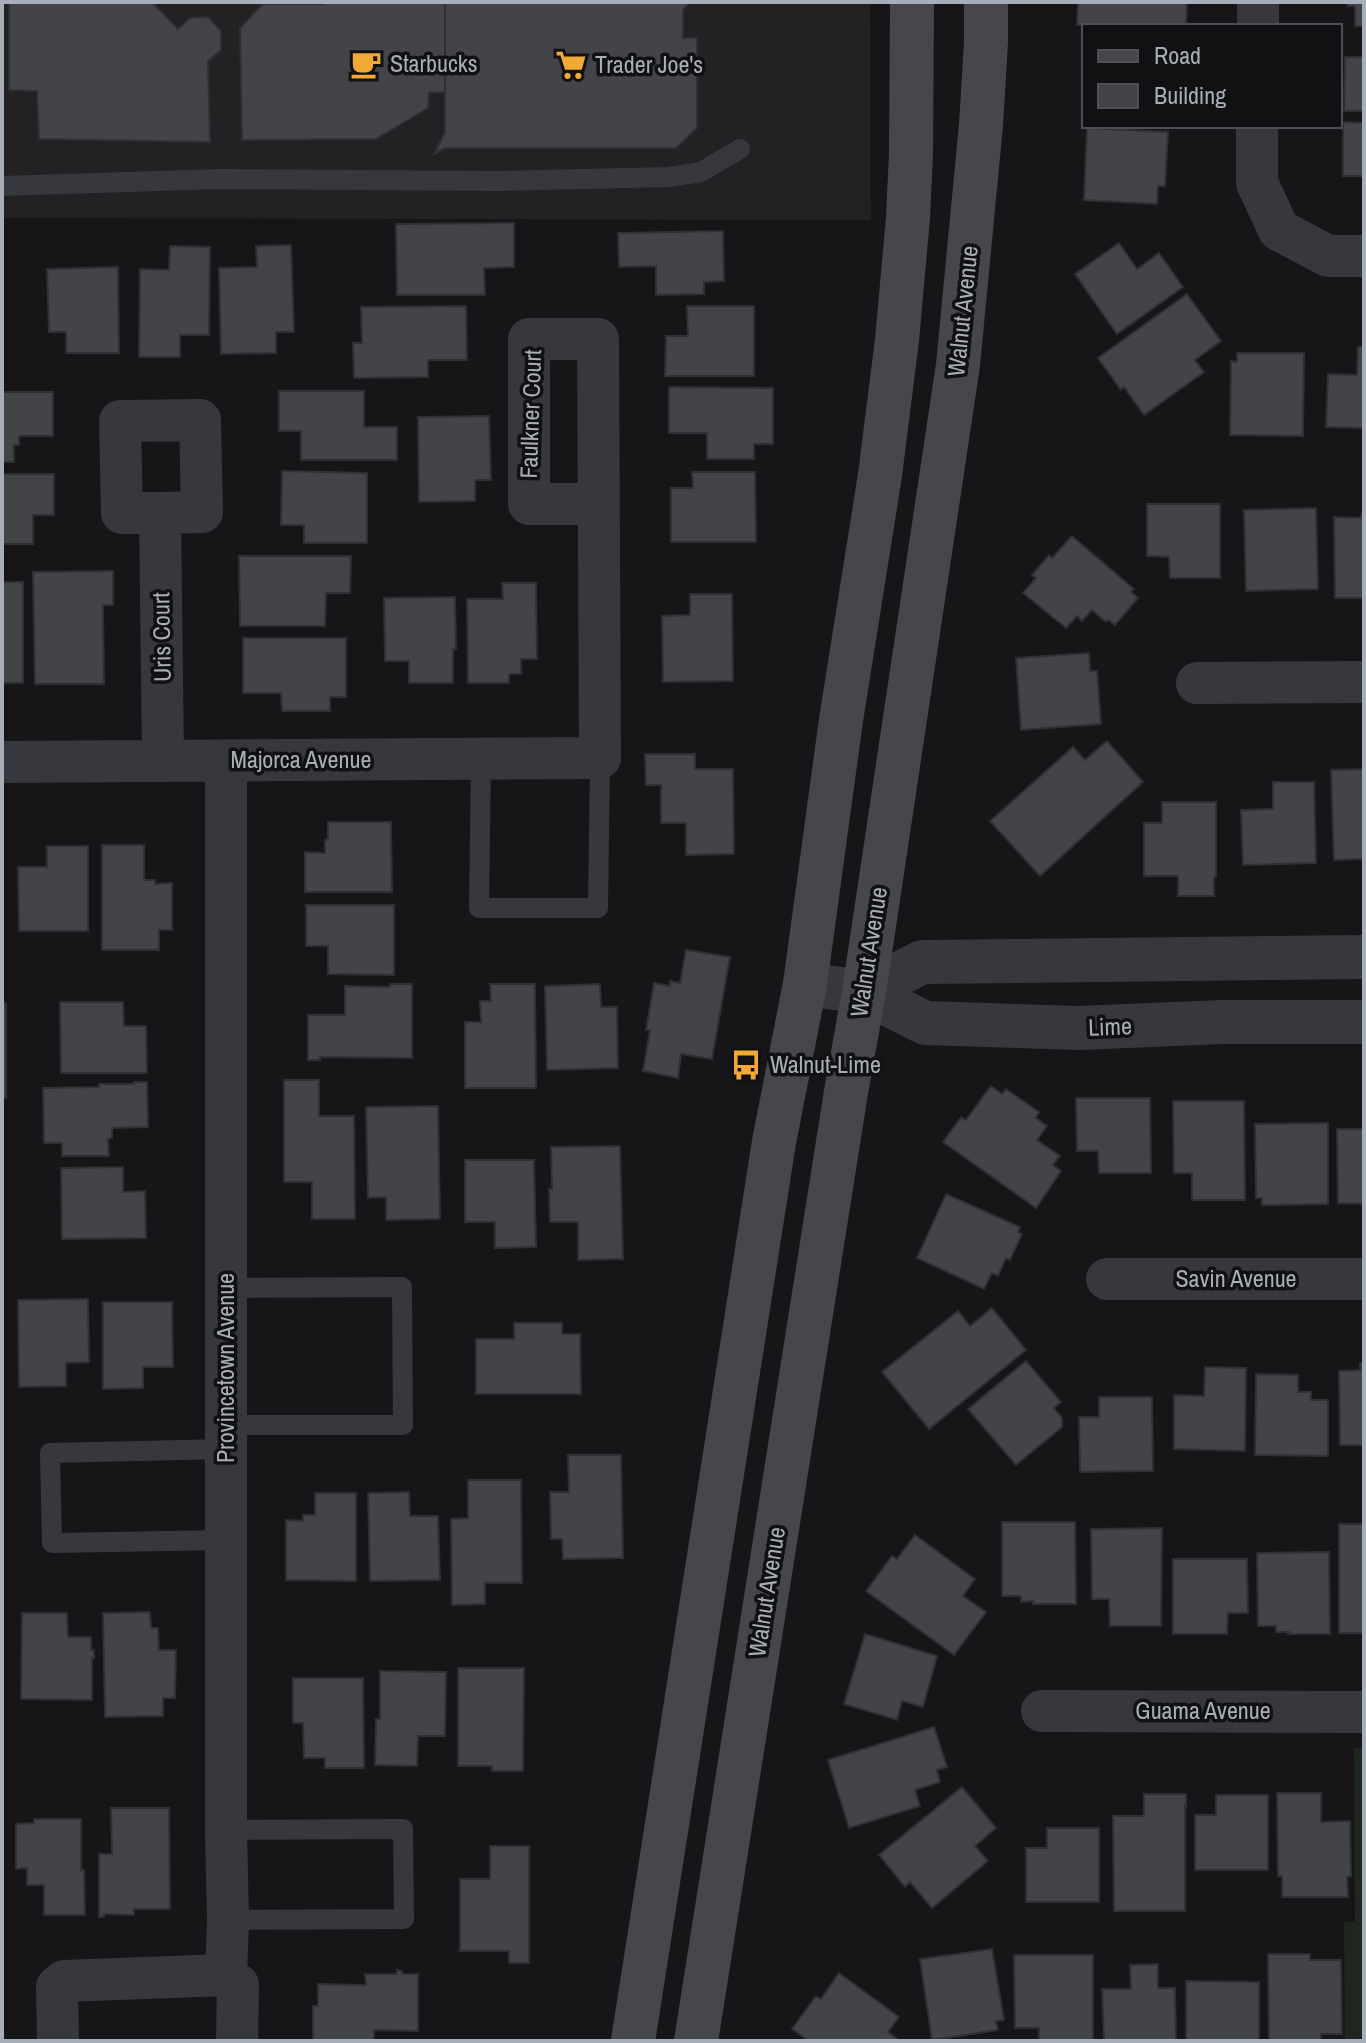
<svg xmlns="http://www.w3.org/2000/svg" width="1366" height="2043" font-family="'Archivo Narrow',sans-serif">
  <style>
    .built { fill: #222225 }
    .green { fill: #1e261f }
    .building { fill: #424448; stroke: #303034; stroke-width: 2 }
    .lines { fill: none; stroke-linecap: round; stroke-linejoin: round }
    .service { stroke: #37383d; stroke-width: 20 }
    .minor { stroke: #37383d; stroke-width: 42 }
    .tertiary { stroke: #37383d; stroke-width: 44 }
    .secondary { stroke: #45474d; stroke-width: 44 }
    .labels { text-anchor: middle; stroke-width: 7; stroke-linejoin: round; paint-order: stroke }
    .poi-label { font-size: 24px; fill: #a8aeb8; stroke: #111113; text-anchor: start }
    .street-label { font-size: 24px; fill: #a8aeb8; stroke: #111113 }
  </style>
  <rect width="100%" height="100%" fill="#161618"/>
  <path class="built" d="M2 2H870L871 220 2 218Z"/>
  <path class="green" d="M1354 1748H1364V2041H1345L1344 1922 1355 1921Z"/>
  <path class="building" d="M9 2H152L178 29 190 18 208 17 221 31V50L208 61 210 142 39 139 37 91 9 90Z
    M322 2H445V92L429 93 428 108 376 139 242 140 240 28 263 4H322Z
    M445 2H690L683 10V38H697V128L676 148H445L434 154 445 132Z
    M1078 2H1187L1186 26 1077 25Z
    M1348 2H1364V26H1355V6H1348Z
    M1364 38V111H1344L1345 57H1364Z
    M1343 122 1364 123V176H1343Z
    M1087 128 1168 132 1165 186H1158L1157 204 1084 200Z
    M514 223V267L484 268 485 295H397L396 224Z
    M723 231 724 281 704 282V294L656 295V266L619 267 618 233Z
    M1119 243 1137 269 1159 253 1183 287 1117 334 1075 274Z
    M291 245 294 332H276V353L221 354 219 268 257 267 256 246Z
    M170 246 210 247 209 335H180V357H139L140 269 169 270Z
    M118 267 119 353H66V332H49L47 269Z
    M1187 294 1221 341 1195 360 1204 372 1144 415 1124 387 1121 390 1098 358Z
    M466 306 467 360H428V377L354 378 353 343H362L361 307Z
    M687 306H754V376H665L666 336H688Z
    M1358 347H1364V428L1326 427 1328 374 1357 375Z
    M1237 353H1304L1303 436 1230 435 1231 361 1237 362Z
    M669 387 773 388V444H754V459H707V433H669Z
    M279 391H364V427H397V460H301V431H279Z
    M2 392H53V436H19V445H14V462H2Z
    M489 416 491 480H475V501L419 502 418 417Z
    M282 471 367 473V543H304V525H281Z
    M692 472H755L756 542H671V488H693Z
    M2 474H54V515H33V544H2Z
    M1147 504H1220V578H1170L1169 557 1147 556Z
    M1316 508 1318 589 1246 591 1244 510Z
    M1362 512H1364V598H1335L1334 517 1361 518Z
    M1072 536 1134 589 1131 592 1138 598 1115 625 1108 620 1106 622 1092 610 1082 621 1077 616 1066 628 1023 593 1036 578 1032 575 1049 555 1052 558Z
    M239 556H351L350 593H326L325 626H240Z
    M113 571V605H103L104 684H35L33 572Z
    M2 582H23V683H2V695Z
    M502 583H536L537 659H521V674H509V683H468L467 599H503Z
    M690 594H732L733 681 663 682 662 616 690 615Z
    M455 597 456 649H453V683H409V661H385L384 598Z
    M243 638H346V697H330V711H282L281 693H243Z
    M1089 653 1090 671H1097L1101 724 1021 730 1016 658Z
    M1107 741 1143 782 1040 876 990 821 1073 747 1085 760Z
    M645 754H695V769H733L734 854 686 855V823H661V785H646Z
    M1364 769V859L1334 860 1331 770Z
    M1273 782H1314L1316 863 1243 865 1241 810 1273 809Z
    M1162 802H1216V877H1214V896H1178V876H1144V823H1162Z
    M328 822H391L392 892H305V852L325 853V840H328Z
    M102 845H144V880H155V884L172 883V930H159V950H102Z
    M47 846H88V931H19L18 867H47Z
    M306 905H394V975L328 974V946H306Z
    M686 950 730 957 712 1059 681 1054 678 1078 643 1071 650 1030H646L654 983 670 986V981L680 983Z
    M390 984H412V1058L320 1057V1060H308V1015H345V986L390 987Z
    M490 984H535L536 1088H465V1022H481L480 1001H491Z
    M600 984 601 1007H617L618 1068 547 1070 545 986Z
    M60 1002H123L124 1026H146L147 1073H61Z
    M2 1003H6V1098H2Z
    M284 1080H319V1116H354L355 1219H312V1182H284Z
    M134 1082H147L148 1127 112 1128V1138L108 1139 109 1156H62V1143H44L43 1088 99 1087V1084H134Z
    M991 1086 1002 1094 1006 1089 1039 1112 1036 1118 1047 1126 1037 1140 1060 1156 1053 1165 1061 1171 1036 1208 943 1142 961 1117 966 1120Z
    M1076 1098H1150L1151 1173H1099L1098 1151H1077Z
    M1173 1101H1244L1245 1200H1192V1173H1174Z
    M438 1106 440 1219 386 1220V1197L368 1198 366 1107Z
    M1328 1123V1204L1262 1205V1198H1256L1255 1124Z
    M1337 1129H1364V1204L1338 1203Z
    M620 1146 623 1259 578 1260V1222H550L549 1189H552L551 1147Z
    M465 1160H534L536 1247 495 1248V1222H465Z
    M123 1167V1192L145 1191 146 1238 62 1239 61 1168Z
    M946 1194 1020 1227 1018 1232 1022 1234 1010 1260 1006 1258 998 1276 992 1273 984 1289 917 1258Z
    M88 1299 89 1362 66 1363V1386L19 1387 18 1300Z
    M103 1302H172L173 1367H143V1388L103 1389Z
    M992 1308 1026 1350 929 1429 882 1372 958 1311 970 1326Z
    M514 1323H562V1334H580L581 1394H476V1339H514Z
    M1026 1361 1061 1402 1054 1408 1062 1418V1427L1016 1465 968 1409Z
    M1360 1363H1364V1445H1340L1339 1371 1360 1370Z
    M1205 1367 1246 1368 1245 1451 1174 1449V1395L1204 1396Z
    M1256 1374 1298 1375V1392H1311V1400H1328V1456L1255 1455Z
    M1099 1397H1152L1153 1471 1080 1472 1079 1417H1099Z
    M568 1455H621L623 1558 563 1559 562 1539H551L550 1492H569Z
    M468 1480H521L522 1583H485V1604L452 1605 451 1519 468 1518Z
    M409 1492 410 1516H438L440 1580 370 1581 368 1493Z
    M315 1493H356V1581L286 1580V1520L303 1521V1515H315Z
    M1002 1522H1075L1076 1604H1033V1601L1021 1602V1596H1002Z
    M1339 1524H1364V1633H1339Z
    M1162 1528 1161 1626H1110L1109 1599H1092L1091 1529Z
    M915 1535 975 1579 963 1596 986 1612 954 1655 866 1591 892 1556 897 1559Z
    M1329 1552 1330 1634H1288L1289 1632H1276V1626H1258L1257 1553Z
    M1173 1559H1247L1248 1613H1228L1227 1634H1173Z
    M150 1612 151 1628H158L159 1650H176L175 1698H163V1716L105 1717 103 1613Z
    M22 1613H67L68 1637H91V1650H94V1658H92V1700L21 1699Z
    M865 1634 937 1656 923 1707 902 1701 897 1720 844 1704Z
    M458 1668H524L523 1771H492V1766H458Z
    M380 1671 446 1672 445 1736H418L417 1766 375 1765 376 1719H380Z
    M293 1678H363L364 1768H325V1758H304L303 1723H293Z
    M934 1727 947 1767 937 1770 940 1782 915 1790 920 1806 849 1828 828 1760Z
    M962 1787 996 1828 975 1846 988 1861 932 1908 910 1882 905 1887 879 1855Z
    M1277 1793H1321V1822L1350 1821 1351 1876 1347 1877 1348 1897H1282V1876H1278Z
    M1144 1794H1186V1807L1185 1806V1911H1114L1113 1816H1144Z
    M1216 1795H1268V1870H1195V1815H1216Z
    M111 1808H169L170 1909H134V1915L104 1914V1917H99V1854H112Z
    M34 1819H81V1870H84L85 1915H44V1885H27V1868L16 1869V1824L34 1823Z
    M1047 1828H1099V1902H1026V1848H1047Z
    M490 1846H529V1963H509V1951H460V1879H490Z
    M992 1949 1004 2020 996 2021 998 2030 932 2040 920 1959Z
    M1268 1954H1310V1960H1341L1342 2034H1321V2041H1269Z
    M1014 1955H1093V2041H1039V2028H1015Z
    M1158 1964V1988H1175L1176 2041H1104L1102 1989H1131L1130 1965Z
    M397 1970 402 1971V1974H418V2031L374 2030V2041H313V2006H318V1984L366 1985 365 1974H397Z
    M839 1973 899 2017 888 2032 900 2041H809L792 2029 816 1996 821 1999Z
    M1186 1981 1259 1982V2041H1186Z"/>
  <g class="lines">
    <path class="service" d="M2 186 221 179 499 181 669 177 701 172 740 149
      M481 759 479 908H598L600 758
      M226 1425H403L402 1287 226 1288
      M226 1540 52 1543 50 1453 226 1449
      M226 1830 403 1829 404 1919 228 1920"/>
    <path class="minor" d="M1258 26V2
      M1257 126V183L1279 230 1328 256H1364
      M160 513H122L120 421 200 420 202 512 160 513 163 761
      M1197 683 1364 682
      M226 761V1830L228 1920 226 1975
      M2 762 600 758 598 339H529V504H599
      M1107 1279H1364
      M1042 1711 1364 1712
      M58 2041 57 1987 64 1981 226 1975 238 1985 237 2041"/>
    <path class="tertiary" d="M805 984 864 992 925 1023 1079 1028 1223 1022H1364
      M864 992 922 962 1364 957"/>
    <path class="secondary" d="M633 2041 774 1142 805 984 841 720 880 475 897 340 908 218 911 153 912 2
      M696 2041 846 1092 864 992 958 365 981 125 986 42V2"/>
  </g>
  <defs>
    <g id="cafe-bare" transform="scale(2.4)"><path d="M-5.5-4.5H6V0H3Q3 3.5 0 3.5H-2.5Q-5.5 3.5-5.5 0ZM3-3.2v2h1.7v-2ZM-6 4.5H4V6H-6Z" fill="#f1a835" stroke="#111113" stroke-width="2.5" paint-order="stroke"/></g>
    <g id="supermarket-bare" transform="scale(2.4)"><path d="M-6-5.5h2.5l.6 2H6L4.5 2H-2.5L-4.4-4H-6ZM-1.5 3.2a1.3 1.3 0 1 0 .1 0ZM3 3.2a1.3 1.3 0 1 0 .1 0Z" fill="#f1a835" stroke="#111113" stroke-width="2.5" paint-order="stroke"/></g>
    <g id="bus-bare" transform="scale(2.4)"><path d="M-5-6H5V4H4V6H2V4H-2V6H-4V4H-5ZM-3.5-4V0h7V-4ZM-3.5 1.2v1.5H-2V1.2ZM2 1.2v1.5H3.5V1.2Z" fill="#f1a835" stroke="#111113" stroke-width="2.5" paint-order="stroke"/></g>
  </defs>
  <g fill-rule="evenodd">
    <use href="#cafe-bare" x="366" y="64"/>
    <use href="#supermarket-bare" x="571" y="65"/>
    <use href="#bus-bare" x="746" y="1065"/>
  </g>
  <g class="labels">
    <g class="poi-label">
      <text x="390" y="72">Starbucks</text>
      <text x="595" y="73">Trader Joe's</text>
      <text x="770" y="1073">Walnut-Lime</text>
    </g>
    <g class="street-label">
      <text transform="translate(963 311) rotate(-84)" y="8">Walnut Avenue</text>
      <text transform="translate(531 414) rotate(-88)" y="8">Faulkner Court</text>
      <text transform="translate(162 637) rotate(-91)" y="8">Uris Court</text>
      <text x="301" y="768">Majorca Avenue</text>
      <text transform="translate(869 952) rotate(-81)" y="8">Walnut Avenue</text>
      <text transform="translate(1110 1027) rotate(-2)" y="8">Lime</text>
      <text x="1236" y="1287">Savin Avenue</text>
      <text transform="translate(226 1368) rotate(-90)" y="8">Provincetown Avenue</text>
      <text transform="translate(767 1592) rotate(-81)" y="8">Walnut Avenue</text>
      <text x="1203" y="1719">Guama Avenue</text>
    </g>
  </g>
  <rect width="1366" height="2043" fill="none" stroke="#a8aeb8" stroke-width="8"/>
  <rect x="1082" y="24" width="260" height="104" fill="#111113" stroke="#4d5055" stroke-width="2"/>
  <rect x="1098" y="50" width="40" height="12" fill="#45474d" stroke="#4d5055" stroke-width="2"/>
  <text x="1154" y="64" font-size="24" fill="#a8aeb8">Road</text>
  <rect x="1098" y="84" width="40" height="24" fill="#424448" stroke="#4d5055" stroke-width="2"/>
  <text x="1154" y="104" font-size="24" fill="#a8aeb8">Building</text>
</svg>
